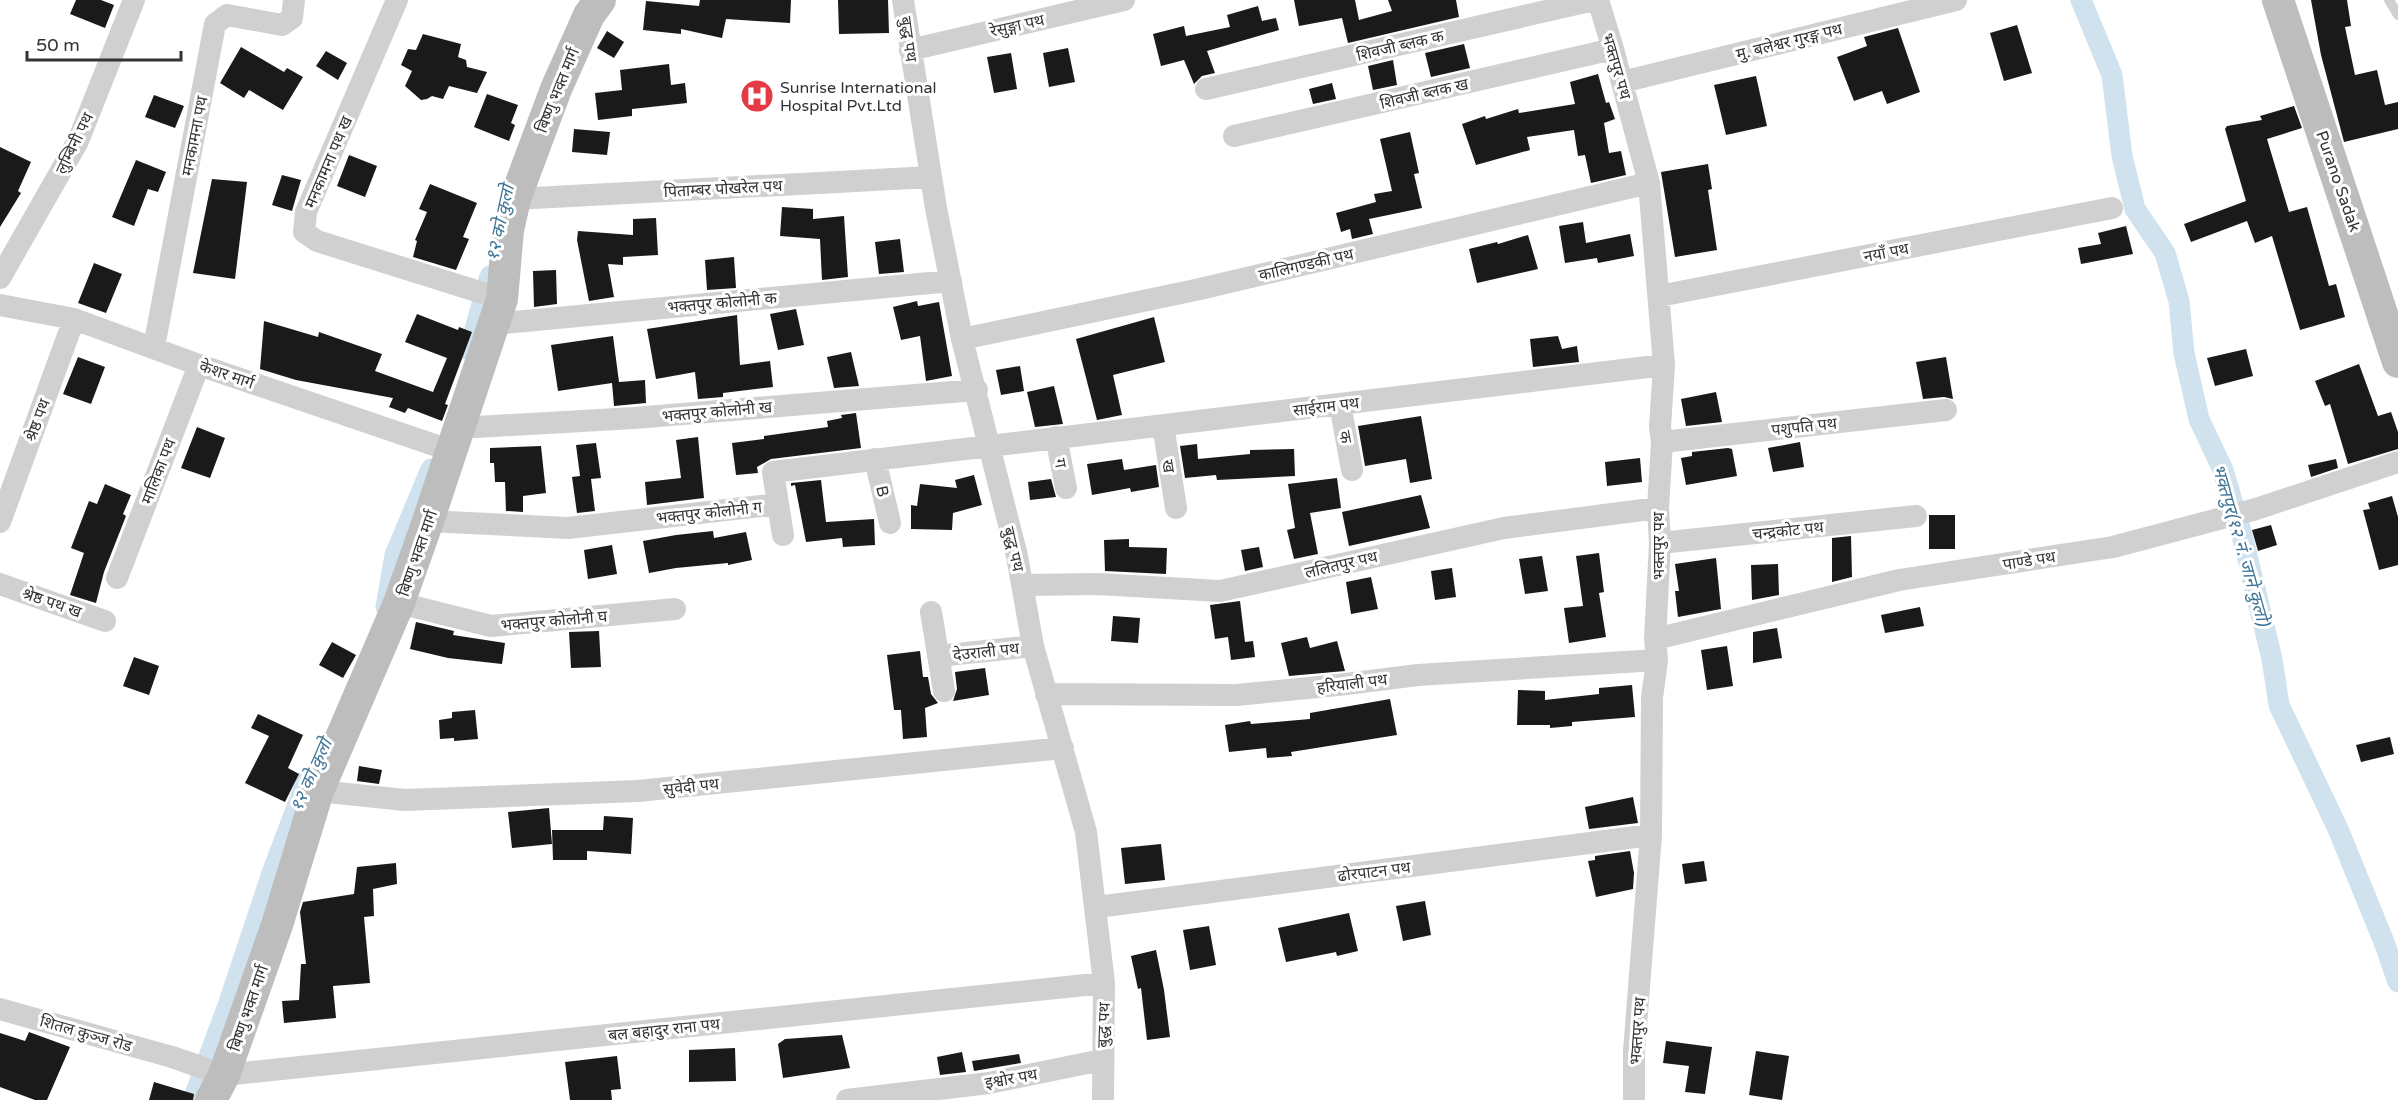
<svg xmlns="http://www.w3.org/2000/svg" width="2398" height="1100" font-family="'Varela Round','Noto Sans Devanagari',sans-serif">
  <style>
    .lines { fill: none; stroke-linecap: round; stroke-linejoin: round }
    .canal { stroke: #cfe2ee; stroke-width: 21 }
    .building { fill: #1a1a1a }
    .lane { stroke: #d0d0d0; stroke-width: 10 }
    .street { stroke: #d0d0d0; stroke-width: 22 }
    .secondary { stroke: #bdbdbd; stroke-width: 32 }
    .labels { text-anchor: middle; stroke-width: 6; stroke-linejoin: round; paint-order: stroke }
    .street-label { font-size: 16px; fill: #333; stroke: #fff }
    .poi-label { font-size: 16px; fill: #333; stroke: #fff; text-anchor: start }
    .water-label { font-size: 18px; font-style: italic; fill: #3f7597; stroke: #fff }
  </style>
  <rect width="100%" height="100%" fill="#fff"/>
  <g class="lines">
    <path class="canal" d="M2081 0 2112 75 2122 156 2135 209 2165 253 2179 301 2184 353 2199 419 2223 470 2241 531 2272 659 2279 705 2338 829 2384 942 2398 982
      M469 350 490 276
      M386 607 395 555 431 469
      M193 1100 227 1008 272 873 309 775"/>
  </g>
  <path class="building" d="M76 0H101L114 5 105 28 70 14Z
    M700 0H791L790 23 726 19 722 38 681 29V34L643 30 646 1 699 6Z
    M838 0H888L889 33 839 34Z
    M1294 0H1355L1359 20 1392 11 1388 0H1456L1459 17 1348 43 1342 18 1299 26Z
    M2311 0H2347L2351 26 2345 27 2355 75 2377 70 2385 105 2398 102V129L2344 142 2321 55Z
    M1258 6 1262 21 1276 18 1279 30 1207 51 1215 73 1202 76 1194 84 1184 60 1161 66 1153 34 1184 26 1186 36 1230 27 1227 15Z
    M2017 25 2032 73 2004 81 1990 33Z
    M1898 28 1920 92 1887 104 1882 91 1854 101 1837 57 1867 46 1864 37Z
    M607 31 624 42 614 58 597 48Z
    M423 34 461 44 458 57 466 60 467 67 487 72 477 93 449 86 443 99 432 96 427 99 421 100 405 86 412 71 401 65 408 49 416 50Z
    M1464 44 1470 68 1431 77 1425 53Z
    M241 47 284 72 287 68 303 77 283 110 249 90 244 98 220 83Z
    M1068 48 1075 82 1049 87 1043 53Z
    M326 51 347 63 338 80 316 66Z
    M1011 53 1017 89 994 93 987 57Z
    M1393 60 1397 85 1373 90 1368 66Z
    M669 64 671 85 685 83 687 103 632 109V116L598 120 595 93 622 90 620 70Z
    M1598 74 1606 103 1609 102 1615 119 1604 123 1609 153 1621 151 1626 175 1591 183 1585 155 1578 156 1574 130 1527 137 1530 150 1476 165 1462 124 1485 116 1486 119 1518 109 1519 113 1575 104 1570 82Z
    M1756 76 1767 126 1726 135 1714 85Z
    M1332 83 1336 99 1313 104 1309 89Z
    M487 94 518 105 511 123 515 125 509 141 474 127Z
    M154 95 184 106 175 128 145 117Z
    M2294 106 2302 128 2267 139 2289 212 2307 207 2329 286 2336 284 2345 317 2300 330 2272 236 2255 243 2247 221 2191 242 2184 224 2246 201 2225 129 2227 126 2262 120 2260 116Z
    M574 129 610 132 607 155 572 152Z
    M1410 132 1419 173 1414 174 1422 208 1369 219 1373 234 1352 239 1350 229 1341 232 1336 213 1376 202 1374 194 1392 191 1380 139Z
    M0 147 31 162 18 191 21 193 0 227Z
    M349 155 377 166 365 197 337 186Z
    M136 160 166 172 158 192 148 189 134 226 112 217Z
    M1708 164 1712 189 1708 190 1717 250 1675 257 1661 172Z
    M282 175 301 180 292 211 272 205Z
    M212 179 247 182 235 279 193 273Z
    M430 184 477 203 463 237 469 239 456 270 413 257 417 241 415 240 427 212 419 209Z
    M782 207 813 209V219L844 216 848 277 822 280 820 239 780 236Z
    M656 218 658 255 623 257V265L608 264 614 297 589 301 577 240 578 231 633 235V219Z
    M1583 222 1586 243 1630 234 1634 256 1598 263 1597 258 1565 263 1559 226Z
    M2126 226 2133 254 2081 264 2078 248 2101 244 2098 233Z
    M1528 235 1538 269 1477 283 1469 249 1497 242 1498 244Z
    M900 239 904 272 879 274 875 242Z
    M734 257 736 288 707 290 705 260Z
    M94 263 122 274 106 313 78 303Z
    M556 270 557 304 534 307 533 271Z
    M917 301 918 306 939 302 952 376 926 381 920 336 901 340 893 307Z
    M796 309 804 345 778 350 770 314Z
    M417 314 458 330 459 327 472 332 445 404 448 405 442 421 408 408 405 413 389 407 393 398 296 380 260 369 264 321 318 337 319 332 382 354 375 371 433 392 447 358 405 342Z
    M737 315 740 365 770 361 773 387 723 393V397L698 399 695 372 656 379 647 329Z
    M1154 317 1165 362 1113 375 1122 415 1097 420 1076 339Z
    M613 336 619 382 645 380 646 403 614 406 612 383 558 391 551 345Z
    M1558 336 1562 349 1577 346 1579 362 1533 367 1530 339Z
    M2246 349 2253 376 2215 386 2207 358Z
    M851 352 859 386 834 388 827 357Z
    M78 357 105 367 91 404 63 394Z
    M1946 357 1953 399 1944 397 1923 399 1916 362Z
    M2359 364 2378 416 2391 412 2398 432V449L2348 464 2330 404 2325 406 2315 381Z
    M1020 366 1024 391 1001 395 996 370Z
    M1054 386 1063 424 1035 427 1027 392Z
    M1716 392 1722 422 1686 426 1681 399Z
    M856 413 861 448 771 459 757 467 758 473 736 475 732 443 764 439V436L828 427 827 421 842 418 841 415Z
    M1421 416 1432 479 1410 483 1406 459 1365 466 1358 426Z
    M197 427 225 438 210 478 181 468Z
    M698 437 704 498 647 505 645 482 681 478 676 440Z
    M1800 442 1804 467 1773 472 1768 448Z
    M596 443 601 478 591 479 595 511 577 513 572 477 580 476 576 445Z
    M1197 444 1198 459 1250 454V450L1294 449 1295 476 1217 480 1216 475 1185 478 1180 446Z
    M541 446 546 493 523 496V512L506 511 505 482H495L494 463H490V448Z
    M1728 448 1732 449 1737 476 1686 485 1681 458 1692 456V452Z
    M1640 458 1642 482 1607 486 1605 462Z
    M1122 459 1124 470 1156 465 1159 487 1131 492 1130 488 1092 495 1087 464Z
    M2336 459 2338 468 2311 477 2308 465Z
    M974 475 982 505 953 513 952 530 911 529V505L917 506 920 484 957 488 955 480Z
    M1337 478 1341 508 1310 513 1318 554 1294 559 1287 530 1295 528 1288 484Z
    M1051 479 1056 497 1030 500 1028 482Z
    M821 480 826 522 874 519 875 545 843 547 842 538 806 542 795 485 791 486V483Z
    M105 484 131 495 123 514 126 516 104 572 96 603 70 595 84 553 71 548 89 501 97 504Z
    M1421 495 1430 528 1349 546 1342 512Z
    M2392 496 2398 517V565L2379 570 2363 510 2370 509 2368 503Z
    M1929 515H1955V549H1929Z
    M2271 525 2277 545 2258 551 2252 530Z
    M713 531 714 538 746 532 752 560 728 565V563L676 568 649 573 643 541 676 535Z
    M1851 536 1852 577 1832 582V538Z
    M1129 539V547L1167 548 1166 574 1105 571 1104 540Z
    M612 545 617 574 588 579 584 550Z
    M1259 547 1263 567 1245 571 1241 550Z
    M1599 553 1604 592 1599 593 1606 637 1569 643 1564 608 1583 606 1576 556Z
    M1542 556 1548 591 1525 594 1519 559Z
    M1716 558 1721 609 1678 617 1675 591H1679L1675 564Z
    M1778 564 1779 595 1752 600 1751 565Z
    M1452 568 1456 597 1435 600 1431 571Z
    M1371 577 1378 609 1351 614 1346 582Z
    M1240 601 1245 642 1253 641 1255 657 1231 660 1228 637 1215 639 1210 605Z
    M1920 607 1924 626 1885 633 1881 615Z
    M1113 616 1140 618 1138 643 1111 641Z
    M416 622 454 631 453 635 505 643 502 664 448 658 410 649Z
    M1777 628 1782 658 1753 663V632Z
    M599 631 601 667 571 668 569 632Z
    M1307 637 1310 648 1337 641 1345 671 1289 676 1281 643Z
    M332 642 356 655 343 678 319 665Z
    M1727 646 1733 686 1707 690 1701 650Z
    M920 651 923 677H928L931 694 938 703 925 708 927 737 903 739 901 710H894L887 655Z
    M134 657 159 666 149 695 123 686Z
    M985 668 989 695 953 701 957 689 955 672Z
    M1632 685 1635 717 1572 722V726L1550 728V725H1517L1518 690 1545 691V700L1599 694V688Z
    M1390 699 1397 735 1291 752 1292 756 1267 758 1266 748 1229 752 1225 725 1250 721 1251 724 1310 719V713Z
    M475 710 478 739 454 741V738L440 739 439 720 452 718V712Z
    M258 714 303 735 288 768 299 774 285 802 245 783 269 736 251 728Z
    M2390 737 2394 754 2361 762 2356 745Z
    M359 766 382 770 379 784 357 781Z
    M1633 797 1638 823 1589 829 1585 807Z
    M549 808 552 844 512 848 508 812Z
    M604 816 633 818 631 854 587 851V860H553L552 830H603Z
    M1161 844 1165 880 1125 884 1121 848Z
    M1630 851 1634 873 1633 889 1596 897 1588 861 1595 860V856Z
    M1704 861 1707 881 1685 884 1682 864Z
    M396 863 397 884 373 889 374 916 364 917 370 983 333 986 336 1018 284 1023 282 1001 299 1000 301 964H306L300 912 303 902 354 894 357 867Z
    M1425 901 1431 935 1403 941 1396 906Z
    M1349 913 1358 951 1337 956 1336 952 1286 962 1278 928Z
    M1209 926 1216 965 1190 970 1183 930Z
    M1156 950 1164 990 1170 1037 1147 1040 1141 988 1138 989 1131 956Z
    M29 1032 70 1047 47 1100H35L0 1087V1033L25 1041Z
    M842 1035 850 1068 783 1078 778 1044 785 1039Z
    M1666 1041 1712 1047 1705 1094 1685 1092 1689 1066 1663 1063Z
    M735 1048 736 1081 689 1082V1050Z
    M1756 1051 1789 1056 1782 1100 1749 1095Z
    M962 1052 966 1072 940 1075 937 1057Z
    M1019 1054 1021 1063 974 1071 972 1061Z
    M617 1056 621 1089 611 1090 612 1100H570L565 1062Z
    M154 1082 194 1094 193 1100H149Z"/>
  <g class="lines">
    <path class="lane" d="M2389 0 2398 15"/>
    <path class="street" d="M397 0 306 212 304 232 317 241 502 299
      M903 0 936 208 962 339 1017 556 1033 646 1086 832 1104 983 1103 1100
      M1598 0 1613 49 1649 183 1664 365 1660 427 1662 442 1658 508 1660 543 1655 639 1657 660 1652 698 1651 835 1634 1051V1100
      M910 50 1124 0
      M1622 82 1956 0
      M1206 89 1594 0
      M1234 136 1613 49
      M515 199 931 177
      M0 278 78 141 134 0
      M1659 296 2112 208
      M0 305 74 319 199 365 452 451
      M493 324 951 281
      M962 339 1200 289 1649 183
      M154 347 215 24 227 15 282 25 292 18 294 0
      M1340 404 1352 470
      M1163 425 1176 508
      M458 428 634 418 977 390
      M1056 437 1066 488
      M1662 442 1946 410
      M875 459 890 523
      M778 504 783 535
      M428 521 568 528 778 504 773 472 1664 365
      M0 522 74 319
      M1660 543 1916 516
      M117 578 199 365
      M0 584 105 621
      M1022 585 1098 584 1220 591 1504 528 1658 508
      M399 603 491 626 675 609
      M931 612 944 691
      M1655 639 1899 580 2113 547 2256 509 2398 462
      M938 656 1033 646
      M1046 694 1237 695 1338 685 1418 675 1657 660
      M318 791 405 800 638 791 1063 748
      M1097 907 1651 835
      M0 1009 172 1057 224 1075 1104 983
      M847 1100 989 1083 1102 1060"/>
    <path class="secondary" d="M2278 0 2398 362
      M211 1100 224 1075 277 925 318 791 399 603 428 521 502 299 508 230 515 199 556 89 589 15 600 0"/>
  </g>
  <defs>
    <g id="hospital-disc" transform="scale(1.725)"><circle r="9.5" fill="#e63946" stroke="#fff"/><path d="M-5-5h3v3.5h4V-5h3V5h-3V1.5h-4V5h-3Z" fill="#fff"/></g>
  </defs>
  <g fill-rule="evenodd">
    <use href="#hospital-disc" x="757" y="96"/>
  </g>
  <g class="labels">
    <g class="street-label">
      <text transform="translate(1017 25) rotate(-13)" y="6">रेसुङ्गा पथ</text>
      <text transform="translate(909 39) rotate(82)" y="6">बुद्ध पथ</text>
      <text transform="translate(1789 41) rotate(-14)" y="6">मु. बलेश्वर गुरङ्ग पथ</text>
      <text transform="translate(1400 45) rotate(-13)" y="6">शिवजी ब्लक क</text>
      <text transform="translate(1617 66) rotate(74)" y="6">भक्तपुर पथ</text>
      <text transform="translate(557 90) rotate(-68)" y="6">बिष्णु भक्त मार्ग</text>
      <text transform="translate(1424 93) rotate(-13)" y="6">शिवजी ब्लक ख</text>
      <text transform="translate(194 136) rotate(-79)" y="6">मनकामना पथ</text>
      <text transform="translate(74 143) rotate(-64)" y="6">लुम्बिनी पथ</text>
      <text transform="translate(328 162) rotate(-67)" y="6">मनकामना पथ ख</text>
      <text transform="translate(2339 181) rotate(71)" y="6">Purano Sadak</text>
      <text transform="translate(723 188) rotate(-3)" y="6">पिताम्बर पोखरेल पथ</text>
      <text transform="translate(1886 252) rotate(-11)" y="6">नयाँ पथ</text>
      <text transform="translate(1306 264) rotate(-13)" y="6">कालिगण्डकी पथ</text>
      <text transform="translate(722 302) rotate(-5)" y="6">भक्तपुर कोलोनी क</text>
      <text transform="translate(227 374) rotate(19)" y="6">केशर मार्ग</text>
      <text transform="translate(1326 406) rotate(-7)" y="6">साईराम पथ</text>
      <text transform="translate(717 411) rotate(-5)" y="6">भक्तपुर कोलोनी ख</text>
      <text transform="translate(37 420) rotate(-70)" y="6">श्रेष्ठ पथ</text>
      <text transform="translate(1804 426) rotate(-6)" y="6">पशुपति पथ</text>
      <text transform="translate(1346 437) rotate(79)" y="6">क</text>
      <text transform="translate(1061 463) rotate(79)" y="6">ग</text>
      <text transform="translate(1169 466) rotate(81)" y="6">ख</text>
      <text transform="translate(158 471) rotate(-69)" y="6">मालिका पथ</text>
      <text transform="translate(883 491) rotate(77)" y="6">B</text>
      <text transform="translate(709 512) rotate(-6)" y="6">भक्तपुर कोलोनी ग</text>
      <text transform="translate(1788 530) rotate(-6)" y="6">चन्द्रकोट पथ</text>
      <text transform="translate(1658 546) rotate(-90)" y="6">भक्तपुर पथ</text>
      <text transform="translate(1014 549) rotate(77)" y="6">बुद्ध पथ</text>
      <text transform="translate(417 553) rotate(-71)" y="6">बिष्णु भक्त मार्ग</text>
      <text transform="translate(2029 560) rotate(-9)" y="6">पाण्डे पथ</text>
      <text transform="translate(1341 564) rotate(-13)" y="6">ललितपुर पथ</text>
      <text transform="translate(52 602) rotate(19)" y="6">श्रेष्ठ पथ ख</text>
      <text transform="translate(554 620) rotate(-5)" y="6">भक्तपुर कोलोनी घ</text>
      <text transform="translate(986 651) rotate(-6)" y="6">देउराली पथ</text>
      <text transform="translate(1352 683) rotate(-7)" y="6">हरियाली पथ</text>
      <text transform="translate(691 786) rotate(-6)" y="6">सुवेदी पथ</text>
      <text transform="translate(1374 871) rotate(-7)" y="6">ढोरपाटन पथ</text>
      <text transform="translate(248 1008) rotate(-71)" y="6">बिष्णु भक्त मार्ग</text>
      <text transform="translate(1103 1025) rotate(-88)" y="6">बुद्ध पथ</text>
      <text transform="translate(664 1029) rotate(-6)" y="6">बल बहादुर राना पथ</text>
      <text transform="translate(1637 1031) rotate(-86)" y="6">भक्तपुर पथ</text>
      <text transform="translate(86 1033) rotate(16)" y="6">शितल कुञ्ज रोड</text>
      <text transform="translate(1011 1078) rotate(-10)" y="6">इश्वोर पथ</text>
    </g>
    <g class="poi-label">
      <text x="780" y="93">Sunrise International<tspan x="780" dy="18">Hospital Pvt.Ltd</tspan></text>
    </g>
    <g class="water-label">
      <text transform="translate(500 223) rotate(-78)" y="6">१२ को कुलो</text>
      <text transform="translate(2241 545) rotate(74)" y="6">भक्तपुर(१२ नं. जाने कुलो)</text>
      <text transform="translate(311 775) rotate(-66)" y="6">१२ को कुलो</text>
    </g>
  </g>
  <path d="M27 51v9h154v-9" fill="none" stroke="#333333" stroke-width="3"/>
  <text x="36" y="51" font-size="18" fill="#333333" stroke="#ffffff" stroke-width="4.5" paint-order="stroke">50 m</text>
</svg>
